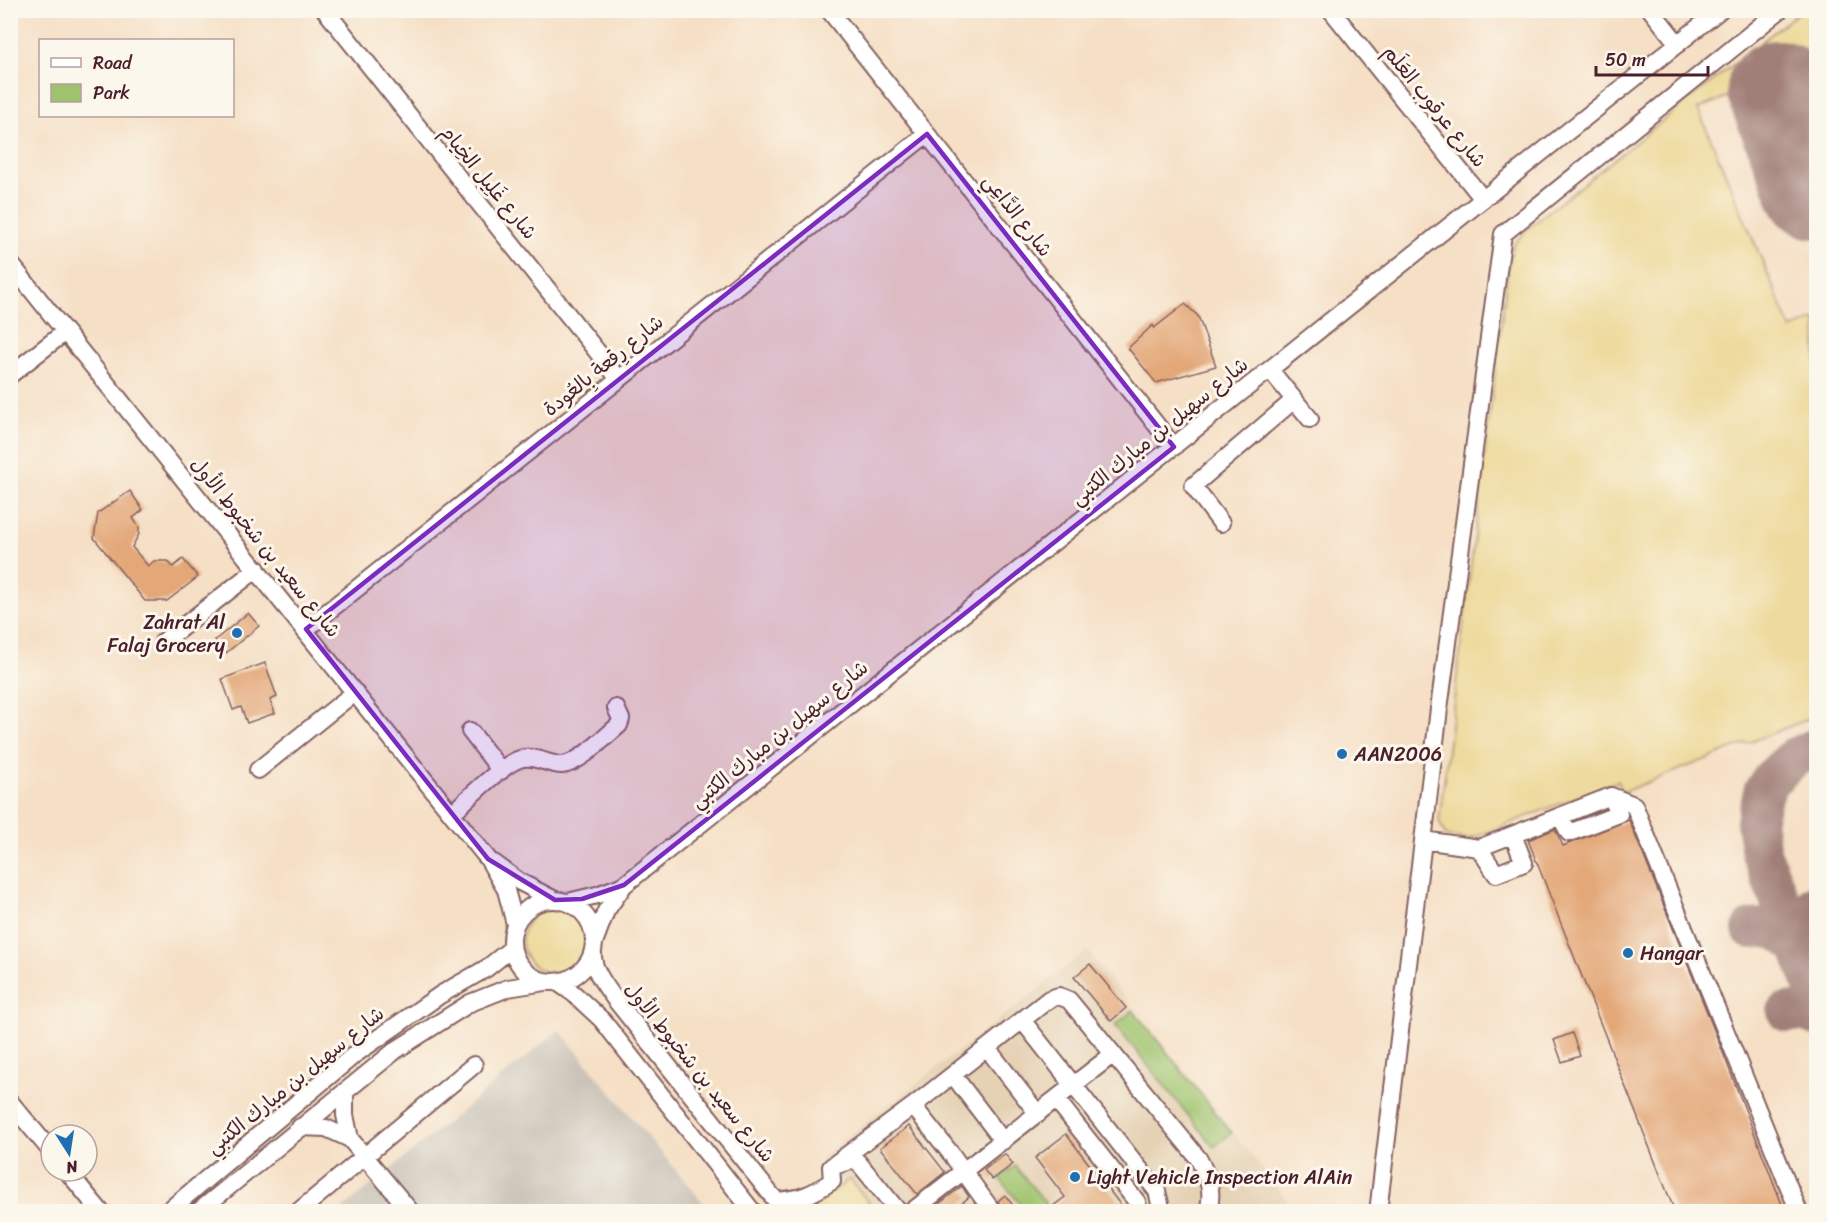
<svg xmlns="http://www.w3.org/2000/svg" width="1827" height="1222" font-family="Sriracha,'Playpen Sans Arabic',sans-serif">
  <style>
    .built { fill: #e5d1b4 }
    .industrial { fill: #cbc3b8 }
    .green { fill: #9fc36d; stroke: #74714c; stroke-width: 1.5 }
    .sand { fill: #eeda9e; stroke: #9c7c64; stroke-width: 1.5 }
    .lines { fill: none; stroke-linecap: round; stroke-linejoin: round }
    .taxiway { stroke: #a07f78; stroke-width: 40 }
    .runway { stroke: #a07f78; stroke-width: 100 }
    .building { fill: #e3a778 }
    .minor-casing { stroke: #866261; stroke-width: 20 }
    .path { stroke: #866261; stroke-width: 3; stroke-dasharray: 4.5 4.5; stroke-linecap: butt }
    .minor { stroke: #fff; stroke-width: 16 }
    .marked { fill: #7b2cbf; fill-opacity: 0.2; stroke: #7b2cbf; stroke-width: 4.5; stroke-linejoin: round }
    .poi-dot { fill: #1f6fb2; stroke: #fbf7ec; stroke-width: 2 }
    .labels { text-anchor: middle; stroke-width: 6; stroke-linejoin: round; paint-order: stroke }
    .street-label { font-size: 20px; fill: #4a1f2b; stroke: #fbf7ec }
    .poi-label { font-size: 20px; fill: #4a1f2b; stroke: #fbf7ec; text-anchor: start }
  </style>
  <rect width="100%" height="100%" fill="#fbf7ec"/>
  <filter id="ink" filterUnits="userSpaceOnUse"><feTurbulence type="fractalNoise" baseFrequency=".0167" numOctaves="2"/><feDisplacementMap in="SourceGraphic" scale="12" xChannelSelector="R" yChannelSelector="G"/><feConvolveMatrix kernelMatrix="1 2 1 2 8 2 1 2 1" color-interpolation-filters="sRGB"/></filter>
  <filter id="wash" filterUnits="userSpaceOnUse"><feTurbulence type="fractalNoise" baseFrequency=".008" numOctaves="4" result="noise"/><feDisplacementMap in="SourceGraphic" scale="24" xChannelSelector="R" yChannelSelector="G"/><feGaussianBlur stdDeviation="1.35" result="paint"/><feColorMatrix in="noise" values="0 0 0 0 0 0 0 0 0 0 0 0 0 0 0 0 0 1.4 0 .05"/><feComposite in="paint" operator="in"/></filter>
  <g filter="url(#wash)">
    <rect width="100%" height="100%" fill="#f5dfc5"/>
    <path class="built" d="M1087 951 1296 1211H865L821 1158Z"/>
    <path class="industrial" d="M559 1030 710 1211 339 1212Z"/>
    <path class="green" d="M1133 1010 1232 1133 1214 1147 1115 1025Z
      M1015 1166 1045 1202 1046 1211H1026L999 1178Z"/>
    <path class="sand" d="M1804 11H1816V59L1698 109 1791 329 1816 319V716L1623 792 1618 781 1469 839 1446 836 1439 821 1509 261 1514 244 1528 228 1798 13Z
      M522 941a32 32 0 1 1 64 0a32 32 0 1 1-64 0Z
      M850 1179 876 1211H811L814 1204Z"/>
    <g class="lines">
      <path class="taxiway" d="M1816 748 1795 757 1771 779 1763 792 1756 822 1761 853 1816 991
        M1752 929C1776 926 1782 931 1799 947 1799 928 1802 917 1816 904
        M1787 1012 1802 1011 1816 1016"/>
      <path class="runway" d="M1777 90 1816 189"/>
    </g>
    <g id="blocks">
      <path class="building" d="M1185 304 1198 316 1216 366 1156 383 1128 348 1153 325 1154 328Z
        M130 491 143 510 133 518 139 527V534L132 547 148 566 154 561H168L173 567 183 559 198 577 167 601H145L94 538 98 513Z
        M248 613 259 626 226 653 215 640Z
        M265 663 277 697 270 700 275 713 247 723 241 707 233 710 222 679Z
        M1629 820 1709 1017 1785 1212H1675L1528 840 1555 829 1563 846Z
        M1090 964 1126 1008 1111 1021 1074 977Z
        M1572 1033 1580 1056 1562 1062 1554 1040Z
        M909 1126 945 1172 917 1194 880 1148Z
        M1066 1134 1126 1212H1045L1065 1197 1035 1158Z
        M1005 1154 1013 1164 992 1180 984 1170Z
        M962 1186 969 1197 951 1212 930 1211Z
        M1005 1195 1018 1212H1003L998 1201Z"/>
    </g>
  </g>
  <g filter="url(#ink)">
    <use href="#blocks" fill-opacity="0" stroke="#866261" stroke-width="1.5"/>
    <g class="lines">
      <g class="minor-casing">
        <path id="minor" d="M325 10 619 379
          M829 10 1174 447
          M1331 10 1483 199
          M1651 10 1678 44
          M10 263 488 859 506 890 515 924
          M1270 370 1310 419
          M10 375 65 332
          M1221 523 1193 486 1294 400
          M306 629 927 134
          M163 642 257 569
          M470 731 501 771
          M258 770 355 692
          M452 813C469 798 497 769 517 760 533 753 547 765 562 765 579 764 606 736 619 725L621 719 616 708
          M1560 816 1569 833 1619 814 1611 796
          M1423 840 1479 848 1611 796 1634 805 1799 1212
          M1479 848 1496 874 1524 863 1513 835
          M494 863 520 882 555 900
          M512 941a41 41 0 1 1 82 0a41 41 0 1 1-82 0Z
          M568 902 597 895 624 885
          M595 940 606 911 624 885 1720 10
          M593 953C592 969 605 985 614 998L785 1212
          M557 982 573 993 602 1020 753 1212
          M1022 1020 1157 1191 1162 1212
          M987 1048 1038 1114
          M953 1075 1003 1141
          M345 1091V1115L350 1139
          M1056 1099 1137 1202 1139 1212
          M10 1102 51 1151
          M913 1106 952 1155 993 1212
          M300 1127 326 1128 350 1139 411 1212
          M837 1165 851 1161 858 1162 899 1212
          M831 1167 913 1106 1049 999 1059 996 1069 1000 1198 1158C1208 1176 1214 1191 1208 1212
          M67 1171 101 1212
          M776 1201C801 1199 811 1195 832 1181L831 1167
          M167 1212 354 1055 440 995 487 968 512 948
          M198 1212 396 1050 470 1003 508 988 545 982
          M298 1212 474 1065
          M911 1212 1112 1055
          M1378 1212 1439 709 1503 234 1780 10"/>
      </g>
      <path class="path" d="M520 941a34 34 0 1 1 68 0a34 34 0 1 1-68 0Z"/>
      <use href="#minor" class="minor"/>
    </g>
  </g>
  <path class="marked" d="M927 134 1174 447 624 885 582 899 555 900 488 859 306 629Z"/>
  <g class="poi-dot">
    <circle cx="237" cy="633" r="6"/>
    <circle cx="1342" cy="754" r="6"/>
    <circle cx="1628" cy="953" r="6"/>
    <circle cx="1075" cy="1177" r="6"/>
  </g>
  <g class="labels">
    <g class="street-label">
      <text transform="translate(1435 106) rotate(51)" y="7">شارع عرقوب العَلَم</text>
      <text transform="translate(489 182) rotate(51)" y="7">شارع غَلِيل الخِيام</text>
      <text transform="translate(1018 215) rotate(52)" y="7">شارع الدَّاعِي</text>
      <text transform="translate(603 365) rotate(-39)" y="7">شارع رِقعة بِالعُودة</text>
      <text transform="translate(1159 431) rotate(-39)" y="7">شارع سهيل بن مبارك الكتبي</text>
      <text transform="translate(266 547) rotate(51)" y="7">شارع سعيد بن شخبوط الأول</text>
      <text transform="translate(779 734) rotate(-39)" y="7">شارع سهيل بن مبارك الكتبي</text>
      <text transform="translate(700 1072) rotate(51)" y="7">شارع سعيد بن شخبوط الأول</text>
      <text transform="translate(295 1080) rotate(-39)" y="7">شارع سهيل بن مبارك الكتبي</text>
    </g>
    <g class="poi-label">
      <text x="225" y="629" text-anchor="end">Zahrat Al<tspan x="225" dy="23">Falaj Grocery</tspan></text>
      <text x="1354" y="761">AAN2006</text>
      <text x="1640" y="960">Hangar</text>
      <text x="1087" y="1184">Light Vehicle Inspection AlAin</text>
    </g>
  </g>
  <rect width="1827" height="1222" fill="none" stroke="#fbf7ec" stroke-width="36"/>
  <rect x="39" y="39" width="195" height="78" fill="#fbf7ec" stroke="#b4a19f" stroke-width="1.5"/>
  <rect x="51" y="58" width="30" height="9" fill="#ffffff" stroke="#b4a19f" stroke-width="1.5"/>
  <text x="93" y="69" font-size="18" fill="#4a1f2b">Road</text>
  <rect x="51" y="84" width="30" height="18" fill="#9fc36d" stroke="#b4a19f" stroke-width="1.5"/>
  <text x="93" y="99" font-size="18" fill="#4a1f2b">Park</text>
  <g transform="translate(69 1153) rotate(168)"><circle r="28" fill="#fbf7ec" stroke="#b4a19f" stroke-width="1.5"/>
  <path d="M0-4.5L10 22L0 15L-10 22Z" fill="#1f6fb2"/>
  <text y="-9" font-size="16" font-weight="bold" text-anchor="middle" fill="#4a1f2b">N</text>
  </g>
  <path d="M1596 66v9h112v-9" fill="none" stroke="#4a1f2b" stroke-width="3"/>
  <text x="1605" y="66" font-size="18" fill="#4a1f2b" stroke="#fbf7ec" stroke-width="4.5" paint-order="stroke">50 m</text>
</svg>
